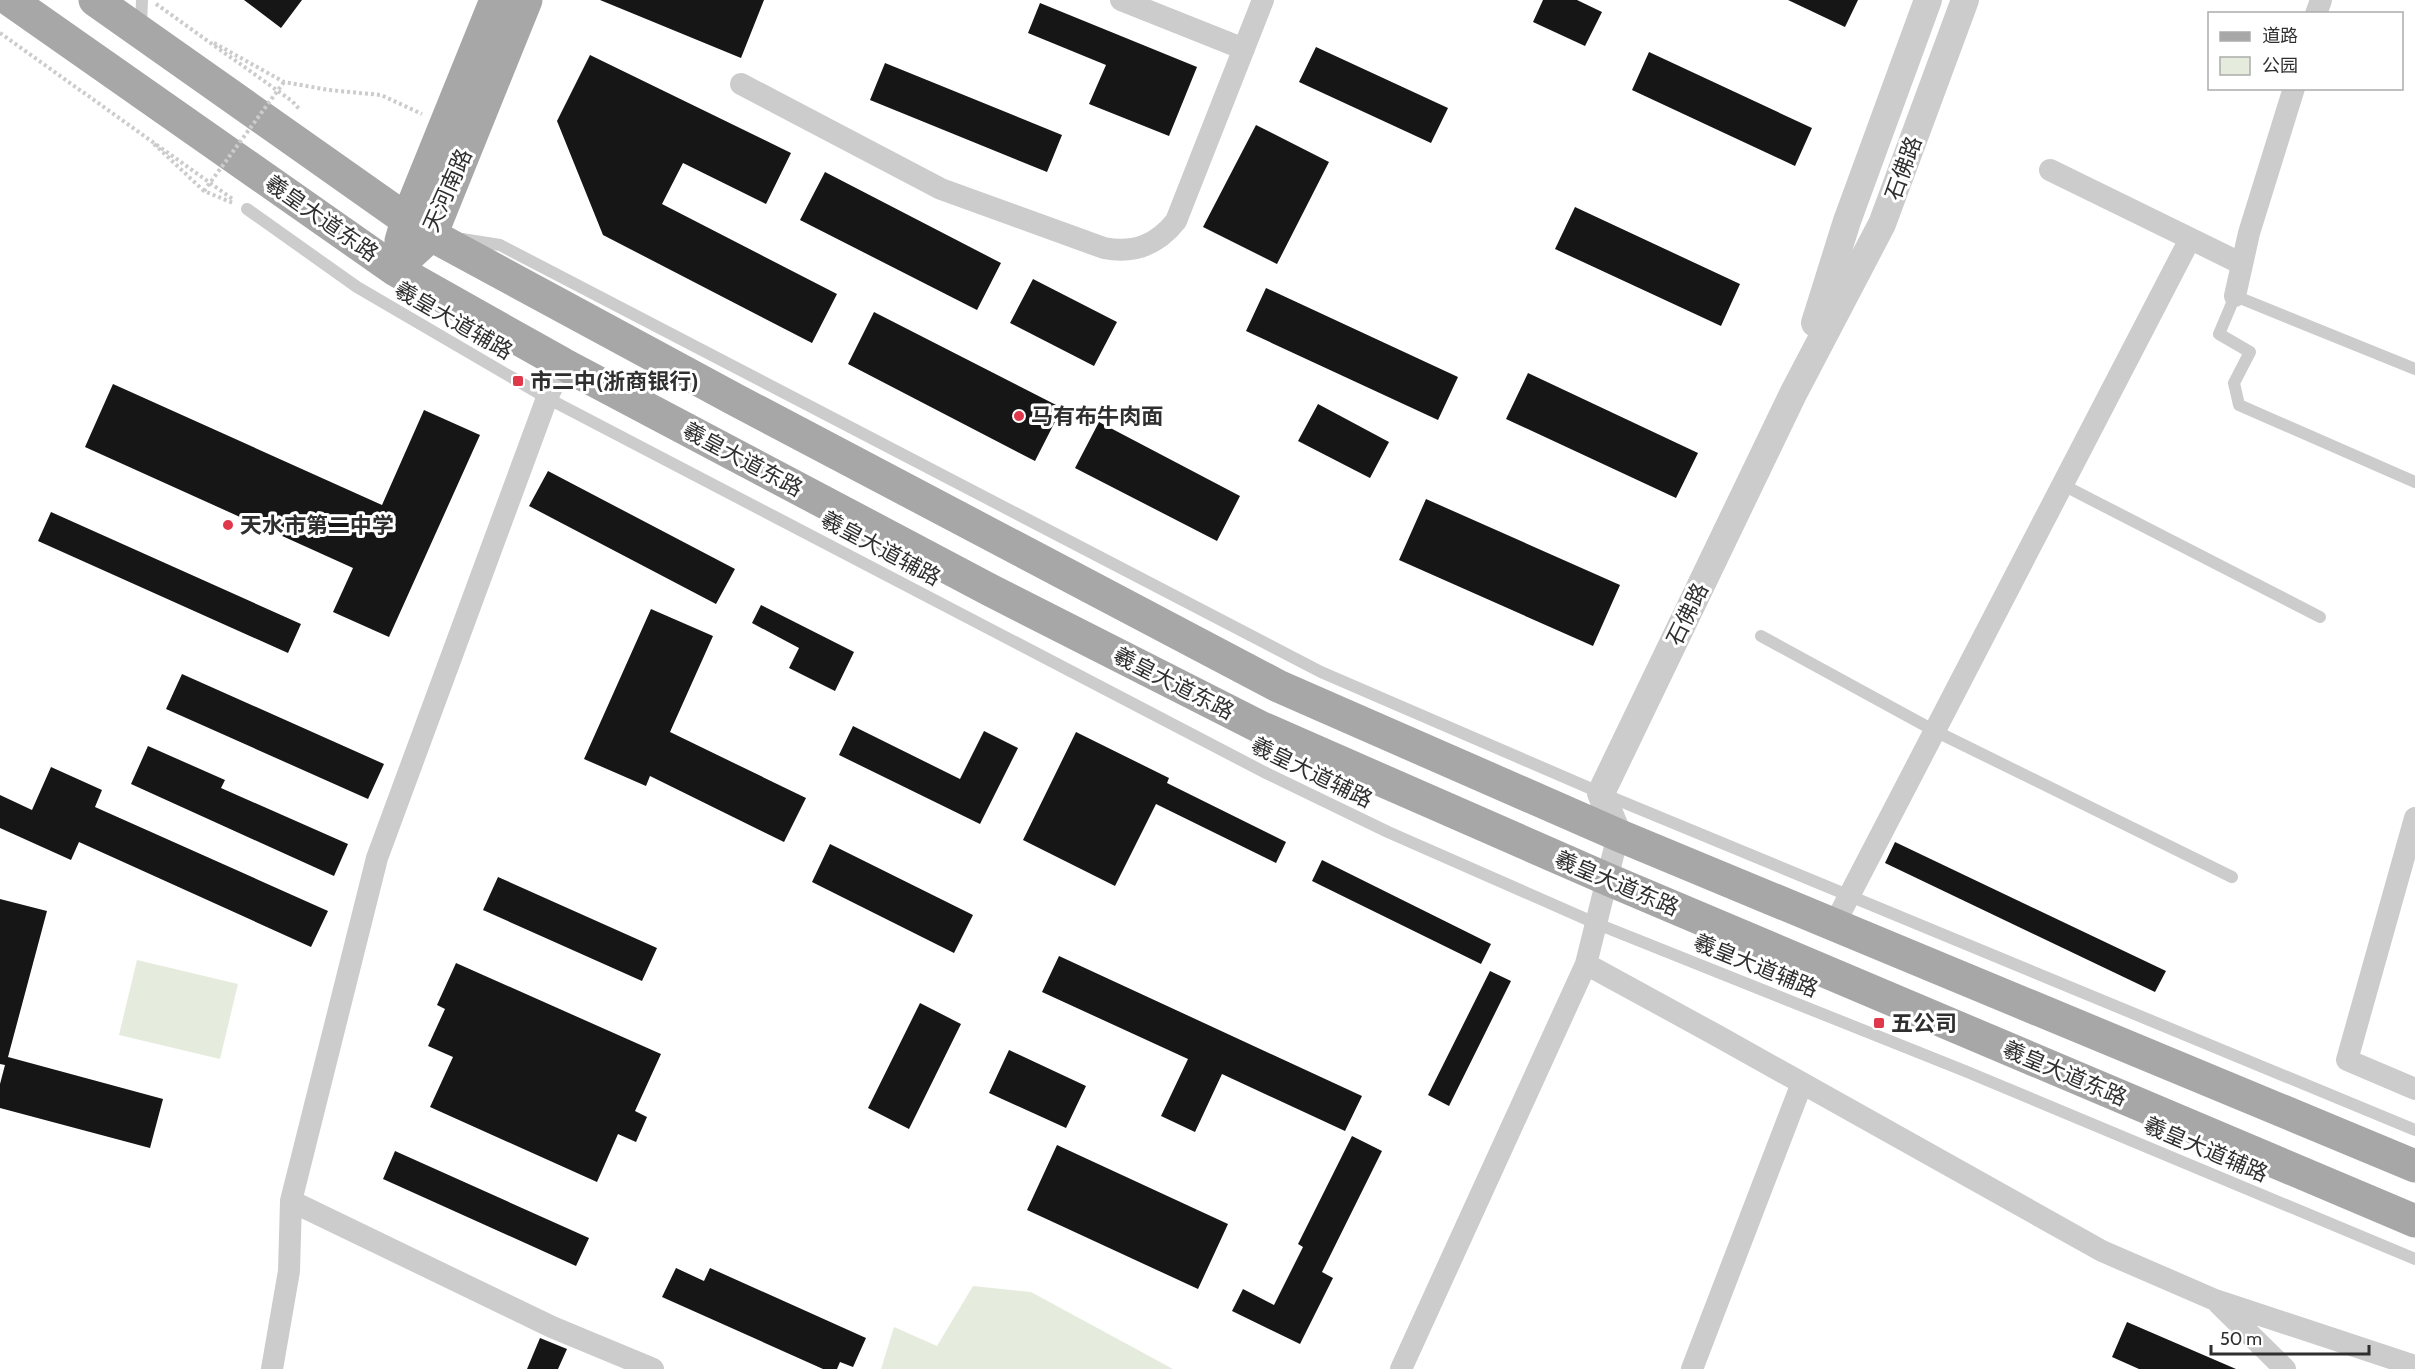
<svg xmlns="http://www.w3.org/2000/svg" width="2415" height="1369" font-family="Cabin,'Noto Sans SC',sans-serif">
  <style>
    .green { fill: #e5ecdd }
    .building { fill: #161616 }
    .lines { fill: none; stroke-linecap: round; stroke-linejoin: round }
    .path { stroke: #ccc; stroke-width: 4; stroke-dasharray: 3 3; stroke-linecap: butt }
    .service { stroke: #ccc; stroke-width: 12 }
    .minor { stroke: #ccc; stroke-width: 22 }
    .tertiary { stroke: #ccc; stroke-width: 28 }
    .primary { stroke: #a7a7a7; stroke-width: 33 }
    .path-bridge { stroke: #ccc; stroke-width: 4; stroke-dasharray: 3 3; stroke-linecap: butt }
    .poi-dot { fill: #e0374a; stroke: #fff; stroke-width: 2 }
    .labels { text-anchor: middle; stroke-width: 6; stroke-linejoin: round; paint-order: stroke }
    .street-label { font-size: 22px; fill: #2f2f2f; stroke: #fff }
    .poi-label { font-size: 22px; font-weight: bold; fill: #2f2f2f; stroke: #fff; text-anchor: start }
  </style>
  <rect width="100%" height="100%" fill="#fff"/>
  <path class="green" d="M137 960 238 984 220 1059 119 1035Z
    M973 1286 1031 1292 1173 1369H881L894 1327 937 1346Z"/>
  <path class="building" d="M244 0H302L281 28Z
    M600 0H764L741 58Z
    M1543 0H1577L1602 12 1585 46 1533 22Z
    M1788 0H1858L1845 27Z
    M1040 3 1197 67 1169 136 1089 104 1106 65 1028 33Z
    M1316 47 1448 108 1431 143 1299 82Z
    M1649 52 1812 128 1795 166 1632 90Z
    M590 55 791 153 766 204 683 163 662 204 837 294 812 343 603 235 557 121Z
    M885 63 1062 135 1047 172 870 100Z
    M1256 125 1329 162 1277 264 1203 227Z
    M825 172 1001 263 977 310 800 220Z
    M1575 207 1740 284 1721 326 1555 249Z
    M1033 279 1117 322 1094 366 1010 323Z
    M1266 288 1458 377 1438 420 1246 331Z
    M874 312 1062 408 1035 461 848 364Z
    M1528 373 1698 453 1676 498 1506 419Z
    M113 384 382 505 424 410 480 435 389 637 333 612 353 568 85 447Z
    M1318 404 1389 442 1370 478 1298 441Z
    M1099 422 1240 496 1217 541 1075 468Z
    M548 471 735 569 716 604 529 506Z
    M1426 499 1620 585 1593 646 1399 560Z
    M51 512 301 624 288 653 38 541Z
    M761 605 854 652 835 691 789 668 799 648 752 623Z
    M651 609 713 636 670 732 806 798 784 842 650 776 646 786 584 759Z
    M182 674 384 764 368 799 166 709Z
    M853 726 960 779 984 731 1018 748 980 824 839 755Z
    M1076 732 1169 778 1167 783 1286 842 1276 863 1156 804 1115 886 1023 840Z
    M148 746 225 780 221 788 348 844 334 876 131 784Z
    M51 767 102 790 95 807 328 911 311 947 79 842 71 860 0 828V795L32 810Z
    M1895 842 2166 971 2155 992 1885 863Z
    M830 844 973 915 954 953 812 882Z
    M1322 860 1491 944 1481 964 1312 881Z
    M498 877 657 948 642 981 483 910Z
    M0 899 47 911 8 1057 163 1099 150 1148 0 1108V1084L5 1065 0 1064Z
    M1059 956 1362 1096 1345 1131 1222 1074 1195 1132 1161 1116 1188 1059 1042 992Z
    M456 963 661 1054 635 1111 647 1117 636 1142 618 1134 597 1182 430 1107 453 1057 428 1046 445 1009 437 1005Z
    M1490 971 1511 981 1449 1106 1428 1095Z
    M920 1003 961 1024 909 1129 868 1108Z
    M1009 1050 1086 1086 1066 1128 989 1093Z
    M1352 1136 1382 1151 1322 1272 1333 1278 1300 1344 1232 1311 1243 1289 1274 1305 1303 1247 1298 1244Z
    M1057 1145 1228 1224 1198 1289 1027 1210Z
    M395 1151 589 1238 576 1266 383 1179Z
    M676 1268 704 1281 710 1268 866 1338 853 1367 840 1362 837 1369H823L662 1297Z
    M2127 1322 2236 1369H2139L2112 1357Z
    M540 1338 567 1349 558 1369H527Z"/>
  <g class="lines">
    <path class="path" d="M156 4 292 101 300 110
      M0 33 234 200
      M214 43 284 82 329 90 381 95 422 114
      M154 144 204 191 233 203"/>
    <path class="service" d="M141 27 142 0
      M247 209 357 287 547 398 1264 772 1388 832 1595 923 1965 1071 2415 1259
      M462 239 500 245 1321 672 1601 793 2415 1130
      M2415 369 2235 296 2219 334 2250 352 2234 383 2239 405 2415 482
      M2063 485 2320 617
      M1761 636 1935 731 2232 877"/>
    <path class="minor" d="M1121 0 1244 49
      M2316 14 2321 0
      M741 84 941 189 1104 248C1134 254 1157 245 1176 221L1263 0
      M2050 170 2242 264
      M2235 296 2249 233 2294 88
      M563 364 547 398 377 858 291 1201 552 1327 653 1369
      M2415 818 2347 1060 2415 1089
      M1618 835 1586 964 1716 1035 2102 1251 2215 1300 2415 1366
      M1834 925 2190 239
      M2218 1303 2285 1369
      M272 1369 289 1271 291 1201
      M1401 1369 1586 964
      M1692 1369 1802 1083"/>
    <path class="tertiary" d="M1815 323 1847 221 1928 0
      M1618 835 1601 793 1793 394 1882 224 1965 0"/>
    <path class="primary" d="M10 0 394 269 563 364 990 590 1260 727 1607 879 2415 1221
      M95 0 407 220 431 235 734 399 1278 686 1618 835 2415 1166
      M401 241 407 220 496 0
      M394 269 431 235 526 0"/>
    <path class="path-bridge" d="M204 191 284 82"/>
  </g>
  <g class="poi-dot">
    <rect x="512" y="375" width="12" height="12" rx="3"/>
    <circle cx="1019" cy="416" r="6"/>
    <circle cx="228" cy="525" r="6"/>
    <rect x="1873" y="1017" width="12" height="12" rx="3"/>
  </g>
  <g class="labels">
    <g class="street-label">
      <text transform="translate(1903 168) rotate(-70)" y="8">石佛路</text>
      <text transform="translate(447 190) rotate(-66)" y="8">天河南路</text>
      <text transform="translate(322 218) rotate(35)" y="8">羲皇大道东路</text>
      <text transform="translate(454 320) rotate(30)" y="8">羲皇大道辅路</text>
      <text transform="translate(743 459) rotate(28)" y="8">羲皇大道东路</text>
      <text transform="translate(881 548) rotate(28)" y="8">羲皇大道辅路</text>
      <text transform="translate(1687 614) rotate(-64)" y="8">石佛路</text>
      <text transform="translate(1174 683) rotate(27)" y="8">羲皇大道东路</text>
      <text transform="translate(1312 772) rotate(26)" y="8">羲皇大道辅路</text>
      <text transform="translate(1617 883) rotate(23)" y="8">羲皇大道东路</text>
      <text transform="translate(1756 965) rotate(22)" y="8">羲皇大道辅路</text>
      <text transform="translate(2065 1073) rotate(23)" y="8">羲皇大道东路</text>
      <text transform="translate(2206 1149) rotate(23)" y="8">羲皇大道辅路</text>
    </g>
    <g class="poi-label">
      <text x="530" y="389">市二中(浙商银行)</text>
      <text x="1031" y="424">马有布牛肉面</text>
      <text x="240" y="533">天水市第二中学</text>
      <text x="1891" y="1031">五公司</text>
    </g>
  </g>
  <rect x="2208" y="12" width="195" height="78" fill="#ffffff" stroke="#acacac" stroke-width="1.5"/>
  <rect x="2220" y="32" width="30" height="9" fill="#a7a7a7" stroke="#acacac" stroke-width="1.5"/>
  <text x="2262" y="42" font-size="18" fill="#2f2f2f">道路</text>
  <rect x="2220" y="57" width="30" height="18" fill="#e5ecdd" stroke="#acacac" stroke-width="1.5"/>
  <text x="2262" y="72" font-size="18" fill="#2f2f2f">公园</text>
  <path d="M2211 1345v9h158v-9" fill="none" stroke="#2f2f2f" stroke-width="3"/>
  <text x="2220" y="1345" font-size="18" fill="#2f2f2f" stroke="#ffffff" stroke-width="4.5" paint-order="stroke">50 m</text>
</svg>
